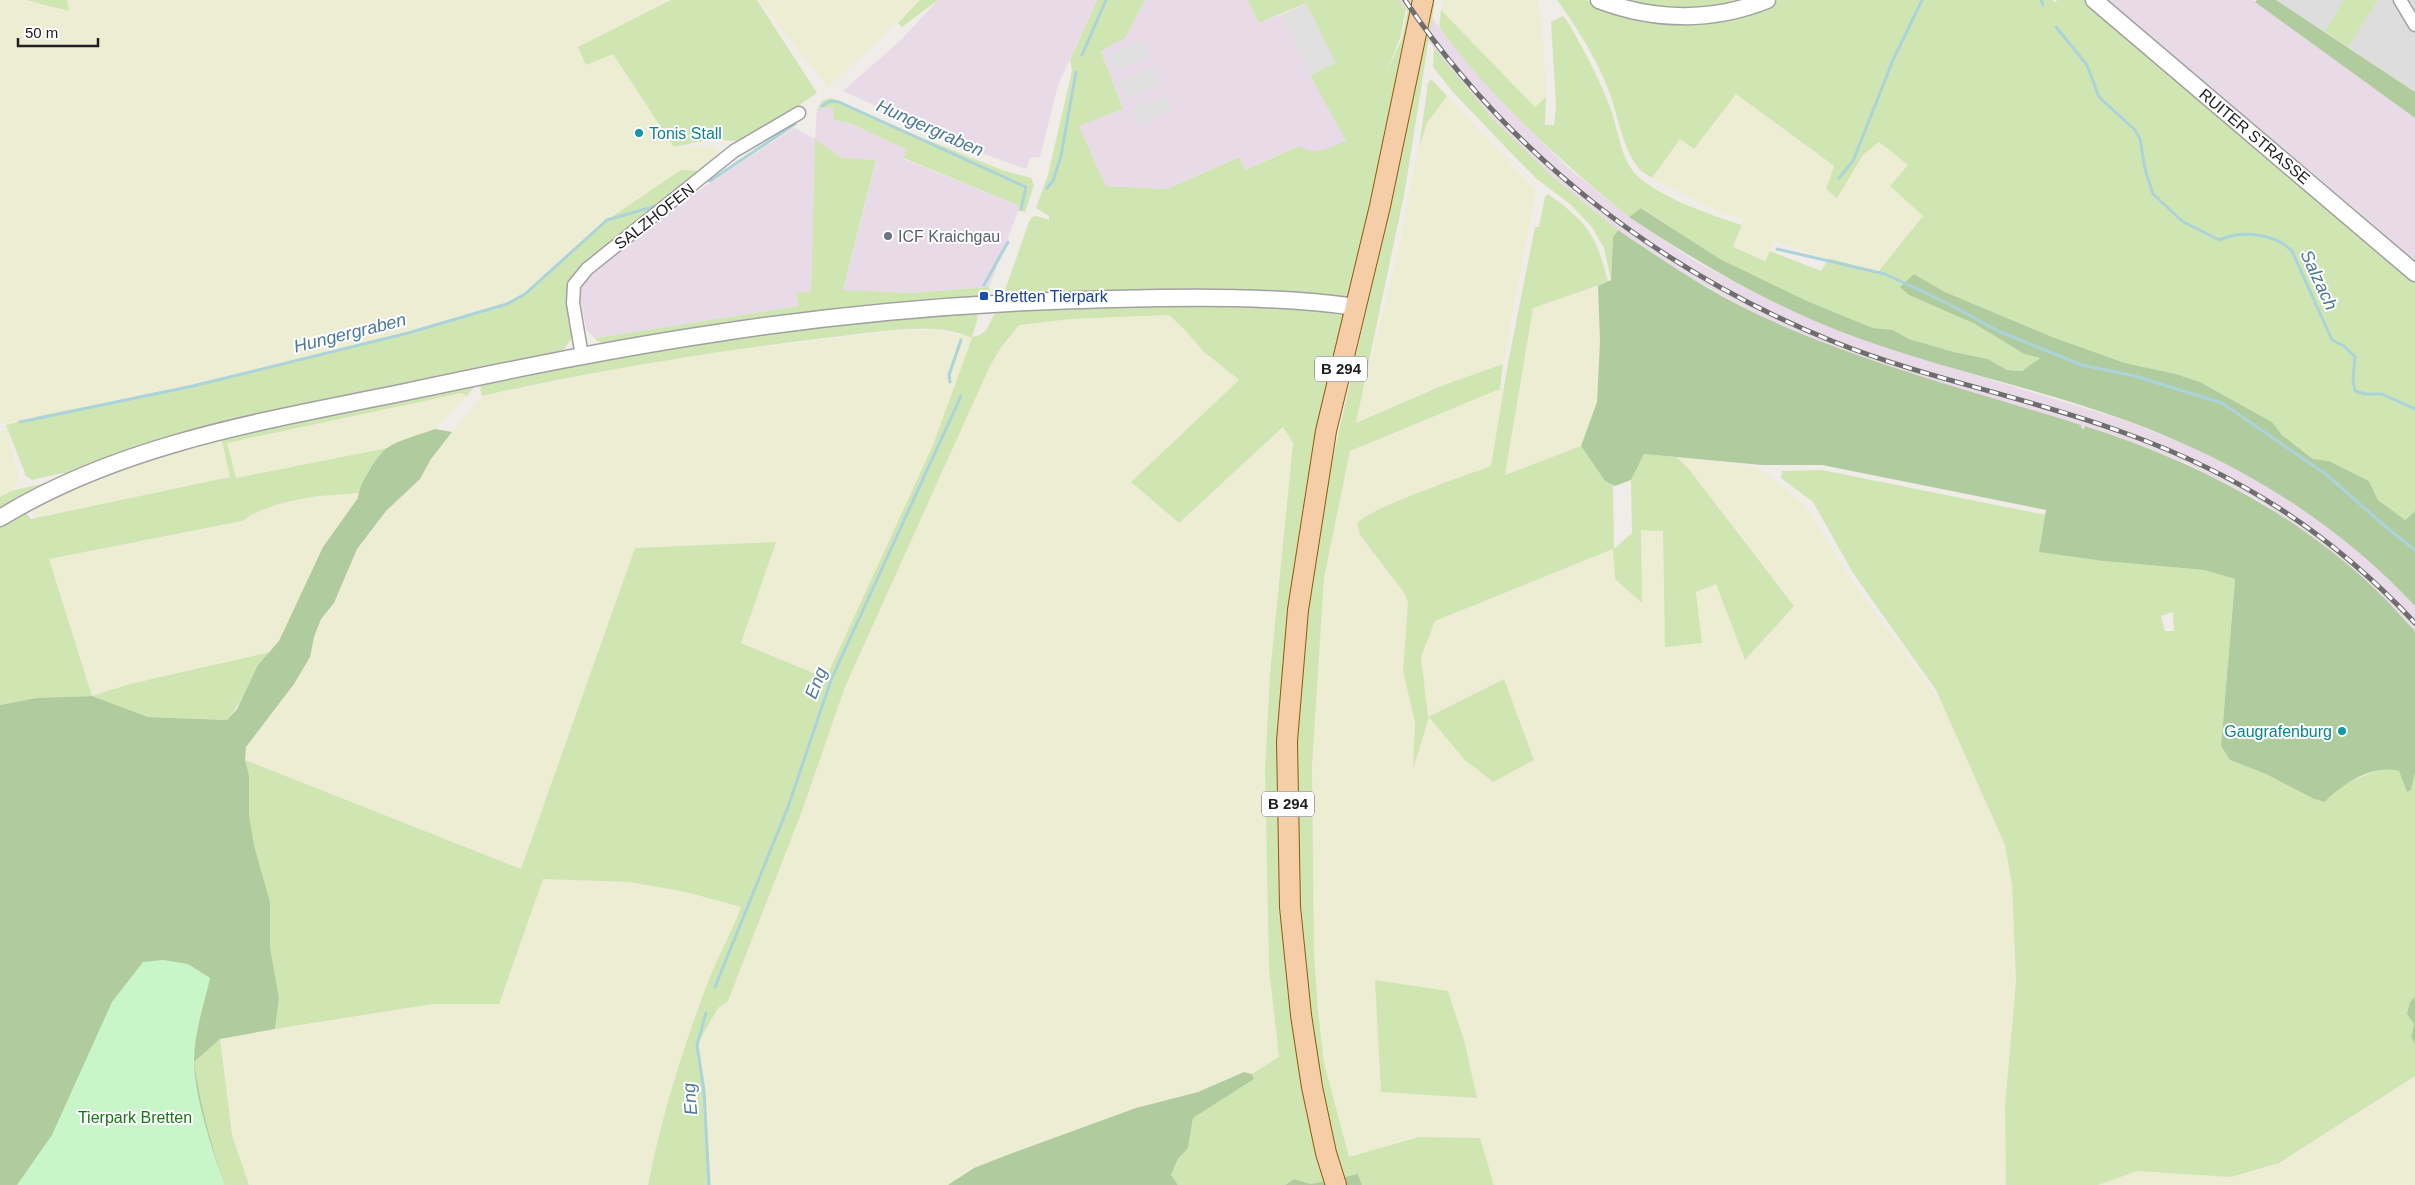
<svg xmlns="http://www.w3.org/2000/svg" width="2415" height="1185" font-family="Arial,sans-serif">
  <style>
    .residential { fill: #dedddd }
    .industrial { fill: #e8dae7 }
    .farmland { fill: #ededd4 }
    .grass { fill: #d0e6b2; fill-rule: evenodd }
    .forest { fill: #b0cc9f }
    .park { fill: #c9f6c9 }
    .parking { fill: #e0e0e0 }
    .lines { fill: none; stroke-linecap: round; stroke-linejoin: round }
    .stream { stroke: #abd3da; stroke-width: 3 }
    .minor-casing { stroke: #a1a1a1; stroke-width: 15 }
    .tertiary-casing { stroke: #a1a1a1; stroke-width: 19 }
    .primary-casing { stroke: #90590c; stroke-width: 22 }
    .minor { stroke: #fff; stroke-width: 12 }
    .tertiary { stroke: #fff; stroke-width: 16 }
    .primary { stroke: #f5cda7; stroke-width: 20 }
    .rail-casing { stroke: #6e6e6e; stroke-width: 5 }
    .rail { stroke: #fff; stroke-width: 3; stroke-dasharray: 9; stroke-linecap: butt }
    .culture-dot { fill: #0f9aa8; stroke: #fff; stroke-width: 2 }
    .worship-dot { fill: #6b7280; stroke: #fff; stroke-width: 2 }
    .transit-dot { fill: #1a4fb4; stroke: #fff; stroke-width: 2 }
    .labels { text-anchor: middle; stroke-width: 4; stroke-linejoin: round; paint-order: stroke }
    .shield { fill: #fff; stroke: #636363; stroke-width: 1 }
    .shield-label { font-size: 15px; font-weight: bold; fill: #202020 }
    .culture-label { font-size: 16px; fill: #0d838f; stroke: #fff; text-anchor: start }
    .street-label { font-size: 16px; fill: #202020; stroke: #fff }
    .worship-label { font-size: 16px; fill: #5b616d; stroke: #fff; text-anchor: start }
    .transit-label { font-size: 16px; fill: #164399; stroke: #fff; text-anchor: start }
    .park-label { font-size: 16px; fill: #157815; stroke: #fff }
    .water-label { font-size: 18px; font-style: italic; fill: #4c799a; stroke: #fff }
  </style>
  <rect width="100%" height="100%" fill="#f0ece7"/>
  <path class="residential" d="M2276 0H2415V92L2348 47Z"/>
  <path class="industrial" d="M938 0H1097L1058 85 1040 157 1030 158 1026 169 973 150 843 91 900 41Z
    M1145 0H1247L1259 23 1281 15 1310 75 1347 141 1315 153 1306 151 1298 146 1245 170 1238 157 1167 189 1106 186 1079 126 1123 109 1101 50 1125 38Z
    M1399 0H1419L1449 41 1506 106 1567 167 1629 217 1695 261 1753 292 1841 332 1929 361 2124 420 2195 448 2264 483 2328 526 2388 577 2415 606V631L2376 590 2319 541 2256 499 2188 464 2119 437 2086 426 2084 429 2081 428V425L1924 378 1834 348 1760 316 1686 275 1618 230 1555 179 1492 118 1444 62Z
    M2106 0H2253L2415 118V262L2351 205Z
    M832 107 834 120 852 124 907 150 903 159 1020 206 989 287 910 293 843 291 876 161 842 158 815 140 811 292 799 306 595 338 587 331 579 295 587 269 673 201 698 191 794 128 815 139 817 109Z"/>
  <path class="farmland" d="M0 0H26L68 11 67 0H671L578 48 613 54 674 147H714L719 154 714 162 702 171 607 220 525 294 507 304 408 333 193 386 44 415 6 425 5 422 0 423Z
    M759 0H920L828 87Z
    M1442 0H1538L1543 41 1546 97 1535 107 1441 10Z
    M1736 94 1834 167 1826 189 1837 198 1863 155 1879 142 1909 165 1923 216 1878 272 1829 258 1824 259 1774 241 1766 261 1733 247 1744 220 1708 207 1652 178 1680 139 1694 149Z
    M1447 96 1536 190 1503 364 1441 386 1355 423 1398 252 1418 148 1427 123Z
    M1598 286 1600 341 1597 402 1581 446 1505 475 1533 308Z
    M1169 315 1184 329 1203 351 1239 380 1131 482 1179 523 1284 427 1293 443 1270 674 1265 768 1269 969 1279 1057 1252 1074 1244 1072 1198 1092 1136 1108 1007 1155 974 1168 948 1185H709L704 1091 697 1045 718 1008 728 1000 802 811 845 687 989 368 999 350 1020 324 1070 319Z
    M935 330 972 338 933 445 826 678 741 643 775 542 635 548 521 870 245 760 246 747 294 684 310 657 314 637 321 619 334 603 357 549 386 511 420 479 431 459 482 396 677 357 893 331Z
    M1504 387 1491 466 1381 509 1360 520 1358 524 1360 535 1405 594 1408 603 1403 671 1415 723 1414 767 1422 743 1421 657 1435 621 1614 549 1641 530H1663L1665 646 1696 592 1716 584 1746 660 1794 605 1688 468 1676 457 1725 462 1760 469 1805 505 1851 580 1944 706 2005 845 2012 885 2016 981 2005 1106 2006 1185H1494L1480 1138 1418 1137 1349 1158 1324 1063 1314 953 1312 766 1324 578 1350 451Z
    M462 393 467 396 435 429 387 448 236 478 227 443Z
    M7 429 19 479 11 491 0 497V431Z
    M221 437 231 477 36 518 34 507 87 480Z
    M358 493V498L323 547 296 608 279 641 270 652 130 684 92 696 49 559 242 521 255 512 288 500Z
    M543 879 630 882 686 892 741 907 706 987 675 1079 654 1155 648 1185H249L232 1135 220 1039 433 1004H498Z
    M2415 1076V1185H2098L2137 1171 2231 1177 2279 1163Z"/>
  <path class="grass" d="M26 0H67L69 11Z
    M671 0H757L817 93 749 139 735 141 712 139 674 147 613 54 586 65 578 47Z
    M920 0H938L902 27 898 23Z
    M1097 0H1145L1125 38 1101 51 1123 109 1079 126 1106 186 1167 189 1239 157 1245 170 1299 146C1315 157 1329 147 1346 141L1310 75 1335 62 1306 3 1259 23 1247 0H1399L1406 9 1400 38 1386 74 1402 38 1410 0H1423L1300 602 1402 154 1431 0H1435L1405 190 1356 423 1441 386 1503 364 1500 389 1350 451 1324 578 1312 766 1314 953 1318 1010 1324 1063 1349 1157 1419 1137 1480 1138 1494 1185H1362L1358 1174 1311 1184 1294 1179 1285 1185H1178L1171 1175 1178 1159 1188 1148 1193 1118 1254 1079 1252 1074 1279 1057 1269 969 1265 768 1270 674 1293 443 1283 427 1179 523 1131 482 1239 380 1203 351 1184 329 1169 315 1070 319 1019 325 999 350 989 368 845 687 802 811 728 1001 718 1008 697 1045 704 1091 709 1185H648C661 1118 682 1051 706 987 716 960 731 934 741 907L686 892 630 882 543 879 499 1004H433L275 1029 279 998 270 947V902L254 845 249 815V775L245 760 521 869 635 548 776 542 741 643 826 678 933 445 972 338C936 320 872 333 833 337 715 351 598 370 482 396L480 388 483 382 713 337 972 311 978 317 972 337C991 334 986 323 998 310L1029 222 1032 217 1037 216 1049 220V216L1036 208 1048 175 1072 71 1070 60Z
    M1557 0H1586L1618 13 1757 9 1779 0H2051L2056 2 2057 0H2086L2415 277V511L2405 520 2378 500 2369 481 2329 461 2313 459 2282 435 2272 422 2200 382 2176 374 2125 363 2055 338 1945 292 1914 274 1909 295 1975 324 2024 354 2040 358 2022 371 2007 370 1988 359 1954 352 1909 339 1893 330 1873 328 1807 301 1720 259 1642 208 1629 217C1559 160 1492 99 1439 27L1441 10 1535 107 1546 97 1545 125H1554L1556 106 1551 22 1563 16 1569 24C1585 52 1600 80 1611 110 1618 129 1620 154 1633 171 1652 195 1713 216 1742 225L1733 247 1765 261 1770 251 1821 271 1829 258 1878 272 1923 216 1890 186 1908 165 1879 142 1863 155 1837 198 1826 189 1834 166 1736 94 1694 149 1680 139 1652 178C1647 175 1640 171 1637 166 1622 147 1617 110 1607 86 1594 55 1577 27 1557 0Z
    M1628 0H1734C1700 10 1662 9 1628 0Z
    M2344 0H2378L2348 47 2325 31Z
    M1434 48 1492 118 1555 179 1618 230 1613 237 1611 280 1604 248 1592 227 1570 204 1538 180 1513 155 1452 91 1433 67Z
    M1431 79 1447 96 1427 123 1419 148 1428 83Z
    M832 98 908 132 1002 170 1031 178 1034 185 1025 212 1018 211 1020 206 903 158 907 150 852 124 834 120 832 107 817 109 823 100Z
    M815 139 842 158 876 160 843 290 910 293 989 287 990 292 981 297 612 345 597 341 595 338 799 306 796 293 811 292Z
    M681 170 702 171 598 259 567 304 572 338 564 349 551 356 72 474 62 473 32 480 26 476 6 425 44 415 193 386 408 333 507 304 525 294 607 220Z
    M1548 194C1588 223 1596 234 1608 282L1533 308 1505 475 1581 446 1605 481 1613 485 1614 549 1632 533 1631 480 1644 454 1676 457 1688 468 1794 606 1745 660 1716 584 1696 592 1702 643 1665 647 1663 531 1641 530 1642 603 1615 579 1613 549 1435 621 1421 657 1428 717 1504 679 1534 760 1493 782 1464 759 1429 717 1413 770 1415 723 1403 671 1408 603 1405 594 1360 535 1357 524C1365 509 1470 474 1491 466L1508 363 1535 227H1539L1545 197Z
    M470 384 474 387 467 396 462 393 227 443 236 478 387 448 369 470 358 493C318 496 276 498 242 521L49 559 92 696 130 684 270 652C252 673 245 699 227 720L148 717 92 696 36 698 0 705V525L24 511 31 519 230 477 221 437Z
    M1822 470 2046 515 2040 552 2103 561 2204 570 2235 579 2221 746 2230 760 2266 774 2314 799 2325 802 2343 785 2361 777 2385 767 2399 770 2407 791 2415 772V996L2410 1002 2414 1024 2411 1037 2415 1044V1076L2279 1163 2231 1177 2137 1171 2098 1185H2006L2005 1106 2016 981 2012 885 2005 845 1936 690 1853 573 1813 502 1781 478 1782 471ZM2173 612 2174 631H2165L2161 616Z
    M59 480 0 512V497L11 491Z
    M1375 980 1448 991 1465 1044 1477 1098 1381 1092Z
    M220 1039 232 1135 249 1185H225C211 1145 200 1104 194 1062Z"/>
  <path class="forest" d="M2257 0H2276L2415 92V118L2255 2Z
    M1641 208 1720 259 1807 301 1873 328 1893 330 1909 339 1954 352 1988 359 2007 370 2022 371 2040 358 2024 354 1975 324 1909 295 1900 287 1914 274 1945 292 2055 338 2125 363 2176 374 2200 382 2272 422 2282 435 2313 459 2329 461 2369 481 2378 500 2405 520 2415 511V606C2335 520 2235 460 2125 420 2031 386 1932 367 1839 331 1763 301 1697 262 1629 217Z
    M1618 230C1664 261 1711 293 1761 316 1864 364 1974 391 2081 425V428L2084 429 2085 426C2192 460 2295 512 2376 590 2390 603 2402 618 2415 631V772L2411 790 2407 792 2399 771C2373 764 2343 783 2325 802L2314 799 2266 774 2230 760 2221 746 2235 579 2204 570 2103 561 2039 552 2046 510 1822 465H1762L1644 454 1631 480 1615 486 1605 481 1581 446 1597 402 1600 341 1598 286 1611 280 1613 237Z
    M435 429 452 432 431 459 420 479 386 511 357 549 334 603 321 619 314 637 310 657 294 684 246 747 245 760 249 775V815L254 845 270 902V947L279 998 275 1029 220 1039 194 1062C200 1104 211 1145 225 1185H0V705L36 698 92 696 148 717 227 720 237 709 258 665 279 641 323 547 358 498C358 486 377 455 387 448 398 440 422 434 435 429Z
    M2415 996V1044L2411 1037 2414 1024 2407 1014 2410 1002Z
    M1244 1072 1252 1074 1254 1079 1193 1118 1188 1148 1178 1159 1171 1175 1178 1185H948L974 1168 1007 1155 1136 1108 1198 1092Z
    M1358 1174 1362 1185H1285L1294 1179 1311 1184Z"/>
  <path class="park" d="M163 960 188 964 210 978C204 1005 194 1033 194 1061 194 1095 213 1153 225 1185H17L52 1135 112 1002 143 962Z"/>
  <path class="parking" d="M1306 3 1336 63 1310 75 1281 15Z
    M1143 40 1150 56 1116 71 1109 55Z
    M1154 67 1161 84 1127 99 1120 82Z
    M1166 95 1173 111 1139 126 1132 109Z"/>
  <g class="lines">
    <path class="stream" d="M2041 0 2043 5
      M2056 27 2087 65 2099 97 2135 130 2140 139 2145 169 2153 194 2182 221 2219 240C2242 230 2274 233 2292 251L2332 340 2344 346 2355 357 2353 380 2355 391 2365 394H2382L2415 409
      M1082 55 1106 0
      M822 106 830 101 839 102 1026 187 1021 209
      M1839 178 1853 161 1893 60 1922 0
      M710 181 795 124
      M1047 188 1053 181 1061 156 1076 72
      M1777 249 1885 274 1947 303 1998 331 2082 365 2135 376 2222 403 2327 475 2386 527 2415 550
      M984 285 1008 242
      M950 382 949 375 961 340
      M20 422 193 386 408 333 507 304 525 294 607 220 656 206
      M715 987 788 807 831 680 961 396
      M706 1013 697 1045 704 1091 709 1185"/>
    <g class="minor-casing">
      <path id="minor" d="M2400 0 2415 25
        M582 356 573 303 574 285 587 269 734 151 799 113"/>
    </g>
    <g class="tertiary-casing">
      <path id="tertiary" d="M1599 0C1654 21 1712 22 1767 0
        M2094 0 2415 273
        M0 518C124 442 270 420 410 391 510 370 610 349 711 334 844 313 978 302 1113 299 1191 297 1278 296 1356 307"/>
    </g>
    <g class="primary-casing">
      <path id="primary" d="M1336 1185 1326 1153 1312 1087 1301 1015 1290 907 1287 741 1298 610 1326 431 1380 206 1423 0"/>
    </g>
    <use href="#minor" class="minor"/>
    <use href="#tertiary" class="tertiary"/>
    <use href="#primary" class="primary"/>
    <g class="rail-casing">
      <path id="rail" d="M1405 0C1509 155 1660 271 1832 341 1926 379 2027 397 2122 432 2239 474 2330 532 2415 623"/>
    </g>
    <use href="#rail" class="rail"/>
  </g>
  <g class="culture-dot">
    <circle cx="639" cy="133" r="5"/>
    <circle cx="2342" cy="731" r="5"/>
  </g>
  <circle class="worship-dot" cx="888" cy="236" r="5"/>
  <rect class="transit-dot" x="979" y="291" width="10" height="10" rx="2.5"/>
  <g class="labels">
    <g class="shield">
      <rect x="1315" y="356.5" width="52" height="25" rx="4"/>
      <rect x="1262" y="791.5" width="52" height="25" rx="4"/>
    </g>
    <g class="shield-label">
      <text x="1341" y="374">B 294</text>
      <text x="1288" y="809">B 294</text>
    </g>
    <g class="culture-label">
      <text x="649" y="139">Tonis Stall</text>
      <text x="2332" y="737" text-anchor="end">Gaugrafenburg</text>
    </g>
    <g class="street-label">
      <text transform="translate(2255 136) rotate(40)" y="6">RUITER STRASSE</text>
      <text transform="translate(654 216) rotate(-38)" y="6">SALZHOFEN</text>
    </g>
    <g class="worship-label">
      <text x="898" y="242">ICF Kraichgau</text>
    </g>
    <g class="transit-label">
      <text x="994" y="302">Bretten Tierpark</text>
    </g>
    <g class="park-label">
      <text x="135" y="1123">Tierpark Bretten</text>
    </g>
    <g class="water-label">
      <text transform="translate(930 128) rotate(24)" y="6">Hungergraben</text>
      <text transform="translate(2319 280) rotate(65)" y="6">Salzach</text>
      <text transform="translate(350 333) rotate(-14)" y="6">Hungergraben</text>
      <text transform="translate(816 683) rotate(-69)" y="6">Eng</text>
      <text transform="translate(690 1099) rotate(-95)" y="6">Eng</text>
    </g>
  </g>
  <path d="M18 38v8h80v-8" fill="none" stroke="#202020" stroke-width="2.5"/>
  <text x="25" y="38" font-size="15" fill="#202020" stroke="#ffffff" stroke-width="4" paint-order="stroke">50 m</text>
</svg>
